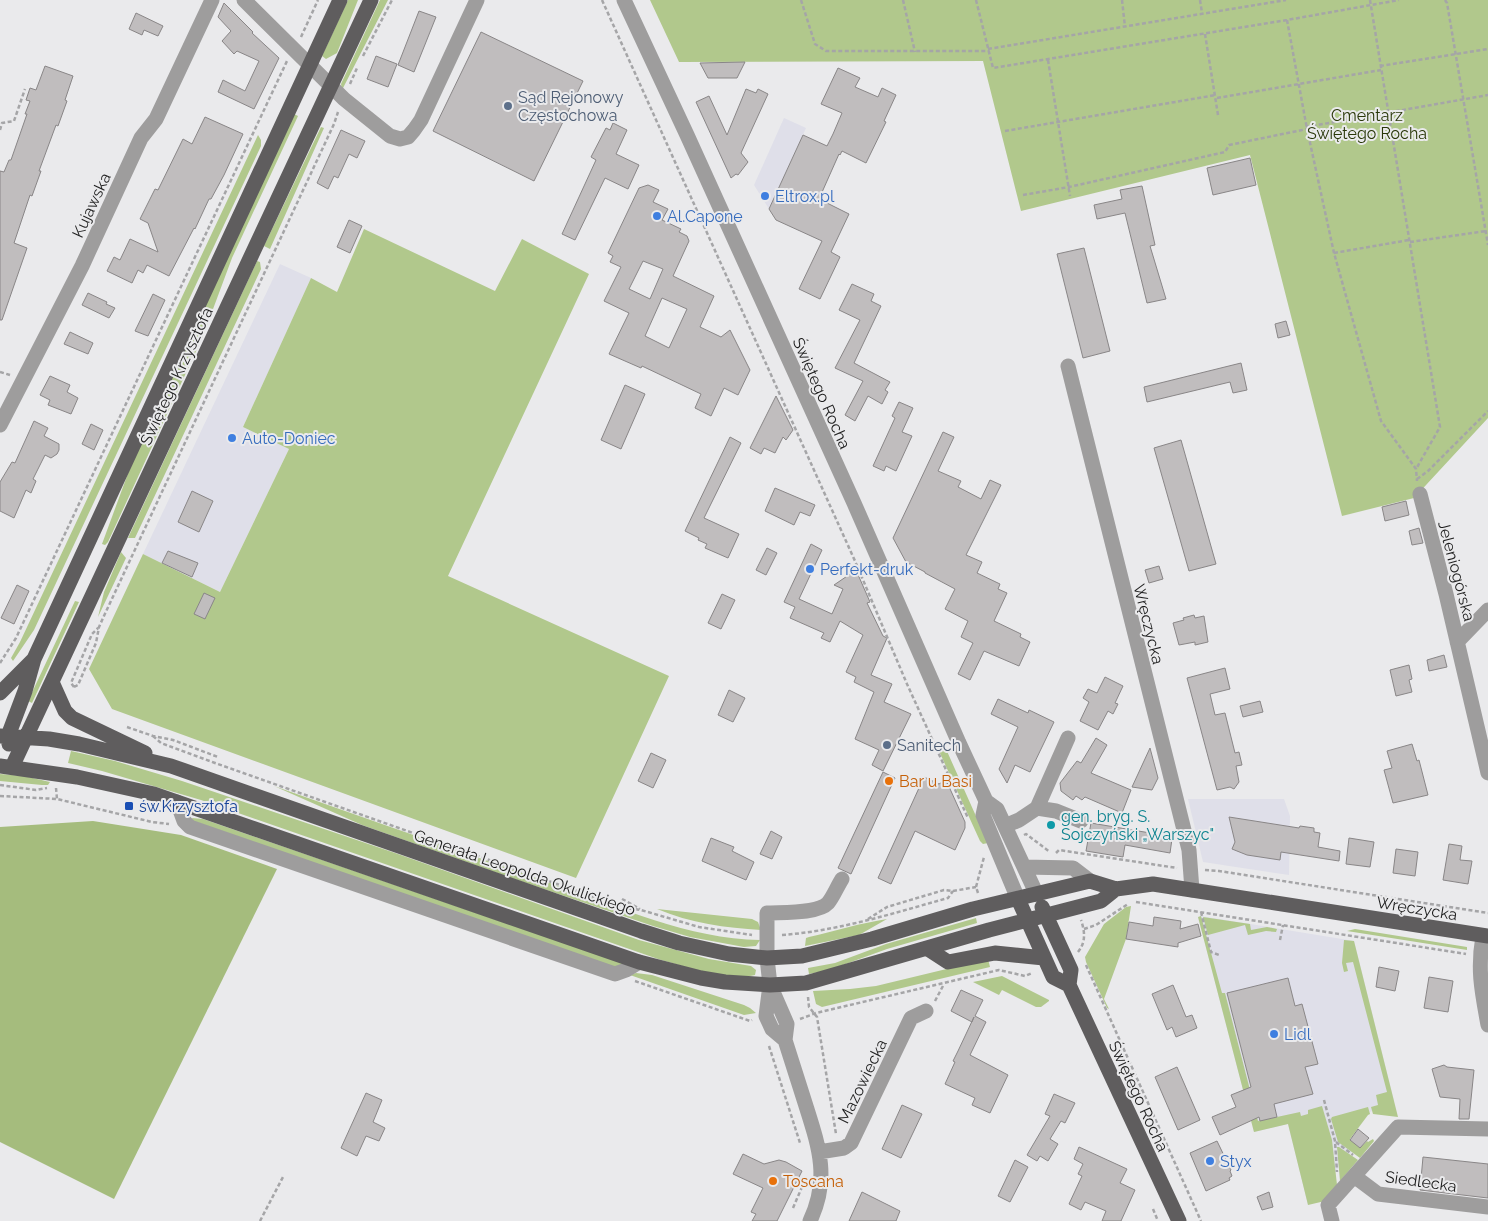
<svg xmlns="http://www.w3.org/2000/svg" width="1488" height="1221" font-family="Raleway,sans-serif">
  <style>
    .built { fill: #dfdfe9 }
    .green { fill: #b1c88c }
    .forest { fill: #a5bc7d }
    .building { fill: #c0bdbe; stroke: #898687; fill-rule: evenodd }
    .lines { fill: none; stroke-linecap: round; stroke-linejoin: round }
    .path { stroke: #a5a5a7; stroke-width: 2.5; stroke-dasharray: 4 2.5; stroke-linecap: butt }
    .minor { stroke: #9e9d9d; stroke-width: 15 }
    .major { stroke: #5f5d5e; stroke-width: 15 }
    .service-dot { fill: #5c6f8a; stroke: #eaeaec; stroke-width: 2 }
    .shop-dot { fill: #3f7fe0; stroke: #eaeaec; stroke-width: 2 }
    .food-dot { fill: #e8710a; stroke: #eaeaec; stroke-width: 2 }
    .transit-dot { fill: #1a4fb4; stroke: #eaeaec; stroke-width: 2 }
    .culture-dot { fill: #0f9aa8; stroke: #eaeaec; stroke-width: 2 }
    .labels { text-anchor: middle; stroke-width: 4; stroke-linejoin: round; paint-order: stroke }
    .service-label { font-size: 16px; fill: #4e5e75; stroke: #eaeaec; text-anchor: start }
    .park-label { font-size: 16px; fill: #293708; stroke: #eaeaec }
    .shop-label { font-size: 16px; fill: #366cbe; stroke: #eaeaec; text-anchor: start }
    .street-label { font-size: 16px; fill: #1d1d1d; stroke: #eaeaec }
    .food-label { font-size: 16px; fill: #c56008; stroke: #eaeaec; text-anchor: start }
    .transit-label { font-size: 16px; fill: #164399; stroke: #eaeaec; text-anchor: start }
    .culture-label { font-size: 16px; fill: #0d838f; stroke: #eaeaec; text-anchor: start }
  </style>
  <rect width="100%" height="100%" fill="#eaeaec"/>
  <path class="built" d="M784 118 806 128 769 209 754 185Z
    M280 264 311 278 243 427 289 449 220 592 143 554Z
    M1188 799H1284L1290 816 1289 875 1203 862Z
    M1201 916 1354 941 1394 1101 1368 1113 1348 1140 1356 1147 1308 1205 1288 1124 1254 1132 1198 917Z"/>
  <path class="green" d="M348 0H358L337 53 326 59 322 56Z
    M380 0H388L342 90 341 84Z
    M650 0H1488V418L1414 498 1342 516 1250 155 1021 211 983 61 679 62Z
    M294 114 298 116 232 258 203 336 108 542 105 545 102 544 130 468Z
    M321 127 324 128 270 249 264 246Z
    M258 135 261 140V146L34 630 13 661 11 658 20 642Z
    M364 229 495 291 522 239 589 274 448 576 669 676 576 878 112 709 89 669 143 554 220 592 289 449 243 427 311 278 337 292Z
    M257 261 260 262 261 269 135 538H128Z
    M121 552 126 558 98 617 104 592Z
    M75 601 79 602 32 703 28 701Z
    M946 749 988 843 983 844 980 841 939 751Z
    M71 751 115 761 182 781 398 854 639 940 709 959 751 966 756 970 755 975C729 982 684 966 658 959L201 800 102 771 68 763Z
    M0 774 24 776 50 782 48 785H42L0 781Z
    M274 786C367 819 460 851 553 884 619 907 689 939 760 940L756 946 744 947 690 937 653 926 523 882 362 825Z
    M192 818 203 819 625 964 620 969 193 821Z
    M1131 906 1126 939 1104 999 1109 1009 1107 1008 1086 962 1085 957 1104 924 1126 907Z
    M657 909 752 919 758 922 761 930C726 928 690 923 657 909Z
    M1201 916 1222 993H1225L1258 1121 1300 1112 1301 1116 1308 1114V1110L1322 1106 1332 1140 1337 1185 1325 1201 1308 1205 1288 1124 1254 1132 1198 917Z
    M1203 917 1250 924 1251 930 1267 927 1277 929 1276 932 1266 931 1248 935 1245 925 1208 935Z
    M976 918 977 923 887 949 829 970 809 974 808 968 835 963 886 944Z
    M887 919 859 935 805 946 806 938 809 937C835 931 861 923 887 919Z
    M1355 929 1467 947V950L1347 931Z
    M1344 940 1354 941 1398 1117 1373 1114 1371 1107 1378 1105 1376 1095 1387 1092 1353 962 1346 963 1348 971 1344 972 1342 963Z
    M988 959 990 967 822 1007 816 1004 813 991 850 989 876 986Z
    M636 973 652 975 744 1005 750 1008 756 1013 744 1015 630 975Z
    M1002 976 1049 1000V1001L1041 1007H1036L1002 990 999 995 973 982Z
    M1368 1107 1370 1114 1368 1115 1350 1139 1360 1148 1367 1141 1368 1142 1373 1139 1374 1141 1360 1158 1338 1142 1331 1119 1332 1117Z
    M1337 1147H1339L1358 1160 1340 1181Z"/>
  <path class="forest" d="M93 821 181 835 277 869 114 1199 0 1142V827Z"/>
  <path class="building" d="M224 3 253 32 252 33 279 58 254 109 218 92 223 80 245 91 259 61 237 51 234 54 222 41 231 31 218 17Z
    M419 11 436 17 414 72 398 65Z
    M136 13 163 26 158 36 144 30 142 35 129 29Z
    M481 32 583 81 534 181 433 131Z
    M376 56 397 64 388 87 367 79Z
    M745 62 737 78H708L700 63Z
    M45 66 73 76 65 100 67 101 58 126 56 125 39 171H41L32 196 30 195 14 243 27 248 2 320H0V171L4 172 9 160H11L27 114H25L30 101 26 100 30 88 36 90Z
    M838 68 860 78 855 87 878 97 882 88 896 95 884 121 886 122 866 163 842 151 840 155 839 154 819 199 849 214 831 252 840 257 820 299 799 289 822 241 776 220 769 209 803 135 827 146 833 134 842 113 821 104Z
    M746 89 756 93 758 89 768 94 741 153 748 162 738 175 736 174 731 178 696 102 709 96 727 135Z
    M205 117 243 134 224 175 211 199H209L195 229 194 228 169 276 147 265 143 273 138 270 132 283 107 271 114 257 120 260 130 239 158 252 148 223 140 219 155 189 158 190 183 139 192 144Z
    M613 123 627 130 616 154 639 165 628 189 605 178 575 240 562 234 596 160 591 157 606 128 610 130Z
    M341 130 365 141 357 158 349 154 338 178 334 176 328 189 317 183Z
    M1250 158 1256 185 1213 195 1207 168Z
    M648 185 659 190 653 202 668 209 662 220 681 229 679 232 687 236 689 241 673 276 714 296 700 327 721 337 730 330 750 370 738 395 724 388 711 416 695 408 701 394 642 366 641 368 609 354 629 313 604 301 621 267 610 262 613 256 608 253 639 188ZM643 261 663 269 650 299 629 289ZM662 298 687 309 669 348 645 336Z
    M1142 186 1155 245 1150 246 1166 299 1147 303 1125 213 1097 219 1094 205 1122 199 1120 190Z
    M349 220 362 226 350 253 337 247Z
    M1084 248 1110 351 1083 358 1057 254Z
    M852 284 874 294 871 301 881 306 854 363 890 382 885 390 888 392 882 404 868 396 855 421 845 415 863 381 835 368 860 320 839 310Z
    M88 293 107 302 106 304 115 308 109 318 82 305Z
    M153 294 165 300 148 336 135 331Z
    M1286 321 1290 335 1278 338 1275 324Z
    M70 332 93 343 88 354 64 344Z
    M1241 363 1247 390 1233 393 1230 382 1147 402 1144 387Z
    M50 376 70 385 67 392 78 398 71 414 48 405 50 400 40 395Z
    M625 385 645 394 621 449 601 440Z
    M776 396 793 430 786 440 783 437 775 453 764 448 761 454 750 448Z
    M899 402 913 408 902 432 912 436 896 471 886 466 884 471 873 466 895 418 892 416Z
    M34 421 48 428 44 436 59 444V450L57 454 51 458 45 455 33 479 36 481 31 493 26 490 14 518 0 511V482L12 462 15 463Z
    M91 424 103 430 94 450 82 444Z
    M943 432 954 437 938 471 961 481 958 487 981 499 990 480 1001 485 966 555 982 562 977 573 1000 584 998 589 1007 593 994 621 1021 634 1020 637 1030 642 1019 666 984 651 970 680 958 674 973 643 961 637 968 621 945 609 955 589 925 573V572L906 562 893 538Z
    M730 437 741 443 704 518 739 534 728 558 705 548 707 544 698 540 699 538 685 531Z
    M1181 440 1216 564 1189 571 1154 448Z
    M775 488 815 505 810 516 800 512 794 525 765 511Z
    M192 491 213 501 199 532 178 522Z
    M1406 501 1409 515 1385 521 1382 507Z
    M1419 528 1423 543 1412 545 1409 531Z
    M811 544 822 550 799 599 832 614 843 589 834 585 856 570 870 602 867 603 883 636 887 638 871 675 892 684 884 702 911 714 883 771 872 765 879 750 855 739 874 692 854 682 856 677 846 672 863 635 840 621 830 642 821 638 824 633 790 618 795 607 784 602Z
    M767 548 777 553 766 575 756 570Z
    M168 551 198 563 192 577 162 563Z
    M1159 566 1163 579 1149 583 1145 570Z
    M17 585 29 591 14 624 1 618Z
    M204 593 215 598 205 619 194 614Z
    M722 594 735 600 721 629 708 623Z
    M1194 615 1195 618 1204 616 1208 642 1195 645V642L1179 645 1173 623 1184 620 1183 618Z
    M1444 655 1447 667 1429 671 1427 660Z
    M1409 665 1412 679 1409 680 1412 692 1396 696 1390 670Z
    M1225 668 1230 689 1210 694 1215 715 1225 713 1235 753 1239 752 1242 765 1236 766 1239 782 1234 789 1230 787 1217 790 1187 678Z
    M1105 677 1123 686 1115 703 1118 704 1113 714 1108 711 1098 730 1080 721 1089 702 1083 698 1088 689 1097 693Z
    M729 690 745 698 733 722 718 715Z
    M998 699 1028 713 1029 710 1054 722 1030 772 1015 765 1007 783 999 769 1018 727 991 714Z
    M1260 701 1263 712 1243 717 1240 706Z
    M1096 738 1107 745 1091 773 1131 790 1122 813 1085 797 1082 800 1076 796 1073 800 1061 791 1060 783 1077 761 1081 763Z
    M1412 744 1417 761 1419 760 1428 795 1393 803 1384 770 1392 768 1387 751Z
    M1150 748 1158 778 1152 790 1132 787Z
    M651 753 666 760 653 788 638 781Z
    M883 772 895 778 851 874 838 868Z
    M924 777 939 784 946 780 965 822V828L955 850 915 831 891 884 878 878Z
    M1229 817 1299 828 1300 826 1314 828V832L1320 833 1318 847 1340 851 1339 861 1281 852 1280 860 1247 855 1232 849 1235 842Z
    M1091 823 1168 836V839H1172L1170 853 1125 845 1123 857 1086 851Z
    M771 831 782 837 772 859 760 854Z
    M711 838 734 847 732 851 754 862 746 880 702 861Z
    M1349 838 1374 842 1370 867 1346 864Z
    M1449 844 1462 846 1460 860 1472 861 1468 884 1443 880Z
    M1396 849 1418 852 1415 876 1393 873Z
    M1154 917 1181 921 1180 929 1198 924 1201 936 1178 943V947L1126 939 1129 922 1153 926Z
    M1379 967 1399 971 1395 991 1376 987Z
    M1429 977 1453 981 1448 1012 1424 1008Z
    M1288 978 1295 1006 1302 1004 1318 1064 1305 1067 1313 1094 1274 1104 1277 1117 1260 1121 1259 1117 1220 1135 1212 1117 1236 1107 1231 1095 1251 1087 1227 993Z
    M1173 985 1186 1017 1192 1015 1197 1028 1176 1037 1172 1027 1167 1030 1152 994Z
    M961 990 983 1000 975 1016 986 1022 970 1055 1008 1075 990 1113 972 1105 975 1098 945 1084 955 1062 953 1061 958 1051 974 1017 972 1022 951 1011Z
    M1444 1065 1447 1067 1474 1070 1469 1119H1459L1460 1099 1440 1097 1432 1069Z
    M1177 1067 1200 1120 1178 1130 1155 1077Z
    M366 1093 382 1100 373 1122 385 1128 379 1141 366 1136 357 1156 341 1148Z
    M1054 1094 1075 1103 1065 1123 1061 1121 1050 1139 1058 1144 1048 1161 1040 1156 1037 1161 1027 1155 1050 1116 1045 1114Z
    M902 1105 922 1114 901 1158 882 1149Z
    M1358 1129 1369 1138 1360 1148 1350 1140Z
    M1217 1141 1231 1170 1230 1171 1232 1176 1229 1178 1230 1180 1206 1191 1190 1153Z
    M1079 1147 1127 1169 1120 1183 1135 1190 1121 1221H1102L1106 1211 1085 1202 1081 1210 1069 1204 1082 1176 1078 1174 1083 1164 1074 1159Z
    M743 1154 764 1164 779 1160 786 1162 802 1171 777 1221H752L756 1214 751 1212 763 1188 733 1174Z
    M1423 1157 1488 1164V1198L1420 1190Z
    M1015 1160 1028 1167 1010 1202 998 1196Z
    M862 1192 900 1211 896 1221H849Z
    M1269 1192 1273 1207 1262 1210 1257 1197Z"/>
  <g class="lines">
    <path class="path" d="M602 0 855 561 907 684 968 818
      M801 0 815 44 826 51H989
      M903 0 915 52
      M976 0 993 68 1287 20 1399 0
      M1122 0 1125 27
      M1200 0 1202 13
      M1370 0 1440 427 1416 469
      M1445 0 1447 3 1488 245
      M1287 20 1307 129 1334 253 1381 421 1416 469 1417 481
      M1205 34 1218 115
      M301 37 318 0
      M988 49 1286 0
      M363 56 392 0
      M1048 60 1070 196
      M1380 66 1488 49
      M350 84 357 68
      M1217 98 1381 70
      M1306 127 1488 95
      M0 130 2 123 14 121 25 89
      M1005 131 1216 95
      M1023 195 1069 187 1225 152 1229 145 1307 129
      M1410 242 1486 231
      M1334 253 1409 240
      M0 372 10 375
      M1417 479 1428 471 1488 411
      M0 663 16 638 287 61
      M74 687 78 685 96 643 99 627 103 618 334 124 338 112
      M74 687 71 683 92 634 98 628
      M127 727 153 736 173 740 218 757
      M153 736 161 743 215 763 625 908 641 910 699 927 752 935
      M0 785 36 790 47 788
      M56 788 57 799
      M0 796 57 799 152 822 169 824
      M1024 835 1026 834 1050 852
      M1056 853 1059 850 1177 868
      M1205 870 1219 871 1488 913
      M978 893 976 887 984 857
      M622 899 640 909
      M1136 902 1466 954
      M1201 912 1211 952 1219 955
      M868 919 887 907 944 890 953 891 976 887
      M1084 929 1096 925 1128 904
      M782 935C838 931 894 913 948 898L953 891
      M1280 940 1283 925
      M1078 952C1086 942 1085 932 1081 920
      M1086 965 1201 1221
      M635 981 750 1021 752 1020
      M808 997 809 1007 817 1017 836 1134
      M935 1001 944 984
      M800 1019 816 1013 999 970 1025 976 1032 973
      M769 1046 800 1143
      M1324 1100 1335 1141 1337 1172
      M1336 1142 1353 1155
      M793 1208 805 1180
      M1153 1209 1158 1221
      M260 1221 283 1177"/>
    <path class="minor" d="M244 0 344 99 390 136 400 139 408 137 414 130 421 120 477 0
      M624 0 687 135 854 503 959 743 986 801 997 809 1037 895
      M1068 366 1189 850 1192 890
      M0 425 82 266 141 138 156 119 212 0
      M1420 494 1446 594 1488 773
      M1457 642 1488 610
      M986 801 983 815 1018 899
      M177 802 184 821 190 827 615 974 626 970 639 962
      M1037 808 1068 738
      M1005 826 1019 820 1037 808 1056 811 1081 821
      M1024 867 1073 868 1090 881
      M1483 936C1477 970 1482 992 1488 1025
      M770 985 787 1024 785 1040C792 1062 799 1084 806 1106 819 1147 830 1179 810 1221
      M785 1040 772 1029 766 1016 770 985 767 958V913C781 912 818 914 828 903 833 897 837 887 842 879
      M819 1152 844 1148 851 1143 911 1018 926 1011
      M1354 1176 1378 1194 1488 1207
      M1332 1221 1328 1205 1398 1127 1488 1129"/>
    <path class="major" d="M52 682 65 711 72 718 145 753
      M0 693 33 660
      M0 736 49 739 79 744 171 766 641 931 679 943 729 954 767 958 802 956 872 939 973 909 1090 881 1116 889 1153 884 1488 936
      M9 744 8 736 25 691 34 659 340 0
      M0 766 77 777 154 794 639 962 701 978 725 982 770 985 806 983 989 930 1101 901 1116 889
      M12 767 371 0
      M1018 899 1053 977 1069 985
      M1042 907 1071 970 1069 985 1179 1221
      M928 949 948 962 995 953 1044 958"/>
  </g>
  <g class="service-dot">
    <circle cx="508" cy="106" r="5"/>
    <circle cx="887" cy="745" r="5"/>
  </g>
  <g class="shop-dot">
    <circle cx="765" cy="196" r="5"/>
    <circle cx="657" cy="216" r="5"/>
    <circle cx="232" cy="438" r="5"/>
    <circle cx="810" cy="569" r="5"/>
    <circle cx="1274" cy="1034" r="5"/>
    <circle cx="1210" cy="1161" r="5"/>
  </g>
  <g class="food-dot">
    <circle cx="889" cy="781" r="5"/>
    <circle cx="773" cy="1181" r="5"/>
  </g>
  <rect class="transit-dot" x="124" y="801" width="10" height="10" rx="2.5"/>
  <circle class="culture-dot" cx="1051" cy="825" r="5"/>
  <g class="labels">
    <g class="service-label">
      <text x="518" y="103">Sąd Rejonowy<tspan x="518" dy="18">Częstochowa</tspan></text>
      <text x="897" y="751">Sanitech</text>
    </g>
    <g class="park-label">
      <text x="1367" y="121">Cmentarz<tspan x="1367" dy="18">Świętego Rocha</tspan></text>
    </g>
    <g class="shop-label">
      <text x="775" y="202">Eltrox.pl</text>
      <text x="667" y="222">Al.Capone</text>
      <text x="242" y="444">Auto-Doniec</text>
      <text x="820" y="575">Perfekt-druk</text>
      <text x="1284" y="1040">Lidl</text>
      <text x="1220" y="1167">Styx</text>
    </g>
    <g class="street-label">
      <text transform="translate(91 205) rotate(-65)" y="6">Kujawska</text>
      <text transform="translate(176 376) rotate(-65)" y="6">Świętego Krzysztofa</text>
      <text transform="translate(822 393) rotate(66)" y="6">Świętego Rocha</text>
      <text transform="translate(1457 571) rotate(75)" y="6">Jeleniogórska</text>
      <text transform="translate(1149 624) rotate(76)" y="6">Wręczycka</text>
      <text transform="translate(525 872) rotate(19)" y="6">Generała Leopolda Okulickiego</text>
      <text transform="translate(1417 908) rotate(9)" y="6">Wręczycka</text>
      <text transform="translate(862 1081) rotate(-64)" y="6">Mazowiecka</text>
      <text transform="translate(1139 1096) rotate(65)" y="6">Świętego Rocha</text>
      <text transform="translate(1421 1181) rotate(8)" y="6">Siedlecka</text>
    </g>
    <g class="food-label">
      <text x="899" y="787">Bar u Basi</text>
      <text x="783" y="1187">Toscana</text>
    </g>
    <g class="transit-label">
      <text x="139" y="812">św.Krzysztofa</text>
    </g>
    <g class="culture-label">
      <text x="1061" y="822">gen. bryg. S.<tspan x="1061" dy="18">Sojczyński „Warszyc"</tspan></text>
    </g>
  </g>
</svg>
